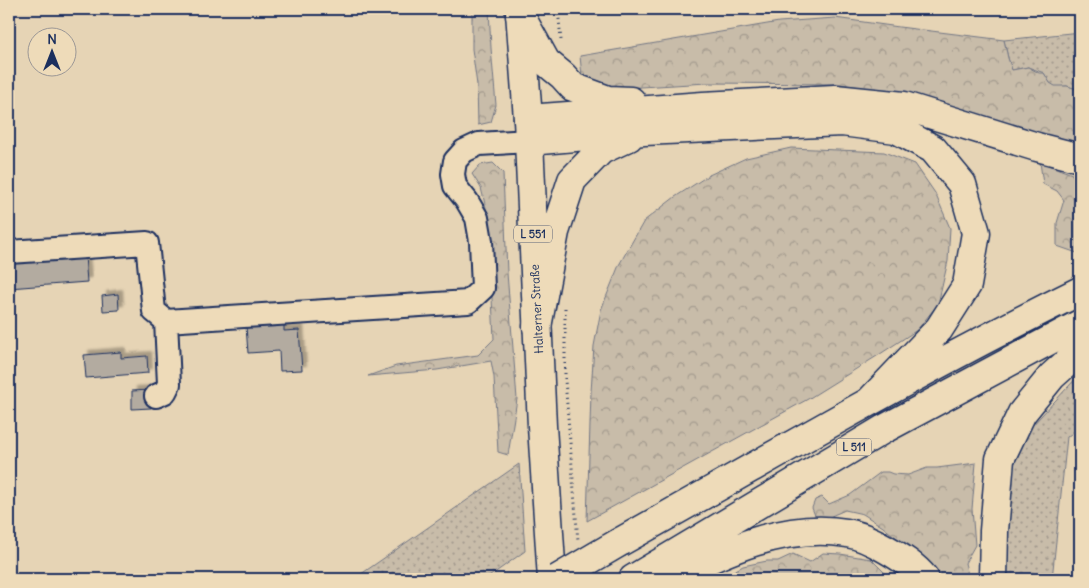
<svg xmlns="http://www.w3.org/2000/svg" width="1089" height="588" font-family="Delius,sans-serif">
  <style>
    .grass { fill: url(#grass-dots); stroke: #727684 }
    .forest { fill: url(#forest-crowns); stroke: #727684 }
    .building { fill: #b3aba0; stroke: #1b2f5e; filter: url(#shadow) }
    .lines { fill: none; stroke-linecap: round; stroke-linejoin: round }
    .minor-casing { stroke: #1b2f5e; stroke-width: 26 }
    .major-casing { stroke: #1b2f5e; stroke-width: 31 }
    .highway-casing { stroke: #1b2f5e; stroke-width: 31 }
    .path { stroke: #1b2f5e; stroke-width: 3; stroke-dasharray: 1 4; stroke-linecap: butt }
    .minor { stroke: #eedbb9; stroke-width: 22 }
    .major { stroke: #eedbb9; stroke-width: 28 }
    .highway { stroke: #eedbb9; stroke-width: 28 }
    .highway-bridge-casing { stroke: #1b2f5e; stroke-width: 31; stroke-linecap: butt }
    .highway-bridge { stroke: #eedbb9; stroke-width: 28 }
    .labels { text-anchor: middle; stroke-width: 4; stroke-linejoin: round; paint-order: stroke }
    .shield { fill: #eedbb9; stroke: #5a6379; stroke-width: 1 }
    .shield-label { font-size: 11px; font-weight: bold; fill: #1b2f5e }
    .street-label { font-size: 12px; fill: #1b2f5e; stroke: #eedbb9 }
  </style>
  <defs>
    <pattern id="grass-dots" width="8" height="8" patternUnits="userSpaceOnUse" patternTransform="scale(1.25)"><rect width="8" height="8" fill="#c8bca9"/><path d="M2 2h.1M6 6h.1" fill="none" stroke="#a2998d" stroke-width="1.8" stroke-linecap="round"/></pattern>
    <pattern id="forest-crowns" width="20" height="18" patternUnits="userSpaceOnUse" patternTransform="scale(1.25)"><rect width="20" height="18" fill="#c8bca9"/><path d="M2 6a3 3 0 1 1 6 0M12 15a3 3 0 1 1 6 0" fill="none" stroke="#a2998d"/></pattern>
    <filter id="shadow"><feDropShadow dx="4.5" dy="-4.5" stdDeviation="1" flood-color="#0004"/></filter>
  </defs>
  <rect width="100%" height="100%" fill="#e6d4b5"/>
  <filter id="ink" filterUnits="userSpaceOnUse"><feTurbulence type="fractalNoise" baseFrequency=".02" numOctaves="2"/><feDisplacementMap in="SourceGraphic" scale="10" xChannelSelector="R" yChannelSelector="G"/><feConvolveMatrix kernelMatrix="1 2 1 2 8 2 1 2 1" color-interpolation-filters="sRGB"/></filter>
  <g filter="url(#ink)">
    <path class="grass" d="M1080 32V90L1067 86 1055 87 1050 83 1044 73 1028 67 1012 70 1008 58 1004 40Z
      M1080 374V427L1067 437 1052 579H1004L1005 486 1029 429Z
      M519 464 525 551 486 579H354Z"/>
    <path class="forest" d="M472 9H489L491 48 496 105 491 122 478 125 477 85 472 49Z
      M835 18 899 27 1004 40 1008 58 1012 70 1028 67 1039 73H1044L1050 83 1055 86H1067L1080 90V145L1040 135 988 117 911 94 839 84 707 83 608 89 582 76 580 56 779 22Z
      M791 148 884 152 915 164 935 193 950 228 948 261 938 304 917 330 877 356 808 399 587 521 591 392 594 346 601 310 619 265 644 221 675 197 709 175 746 158Z
      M1040 162 1080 177V254L1057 246V223L1064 200 1057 191 1043 184Z
      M493 163 503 173 507 273 517 399 508 455 498 452 494 377 491 361 437 370 368 376 396 366 478 355 494 339 488 216 481 188 472 174 480 165Z
      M976 463 972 509 975 545 965 563 969 579H940L903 543 883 527 863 514 845 510 829 517 816 518 812 508 815 500 822 497 829 504 850 495 881 472H888L893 474 908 475 927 468H937Z
      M823 553 840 554 871 559 891 579H719L743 566 767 561H778L793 554 810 562Z"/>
    <path class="building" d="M85 256 87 282 9 288V261Z
      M118 294 119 310 103 311 102 296Z
      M284 323V331L299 330 302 370 280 371 279 351 248 353 246 326Z
      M121 352V358L147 356 148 373 86 378 84 355Z
      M150 390 151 408 132 409V391Z"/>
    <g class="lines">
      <g class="minor-casing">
        <path id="minor" d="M9 252 147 243 154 311 166 321 468 302 483 288 481 241 477 218 467 201 455 186 453 174 455 161 464 151 479 144 529 141
          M156 396 165 392 169 384 166 321"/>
      </g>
      <g class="major-casing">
        <path id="major" d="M520 12 528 119 542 426 552 579"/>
      </g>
      <g class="highway-casing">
        <path id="highway" d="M520 15 546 62 563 76 573 87 608 100 631 101
          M528 119 703 106 835 99 904 106 1037 147 1080 158
          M529 141 644 131 842 122 896 129 933 149 962 184 976 233 967 285 939 329 870 401
          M537 327 555 232 572 180 601 150 629 137
          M620 542C772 457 923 368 1080 291
          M633 579 884 429 1080 324
          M668 579C722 552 785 522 847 533 860 535 874 542 886 549 900 557 915 566 925 579
          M993 579 994 531 1000 459 1022 413 1052 376 1080 351"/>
      </g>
      <path class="path" d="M558 9 561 40
        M565 308V380L578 541"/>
      <use href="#minor" class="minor"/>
      <use href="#major" class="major"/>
      <use href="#highway" class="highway"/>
      <g class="highway-bridge-casing">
        <path id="highway-bridge" d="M557 579 620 542"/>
      </g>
      <use href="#highway-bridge" class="highway-bridge"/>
    </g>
  </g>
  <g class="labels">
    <g class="shield">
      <rect x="514" y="225.5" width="38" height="17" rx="4"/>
      <rect x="836.5" y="438.5" width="35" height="17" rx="4"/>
    </g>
    <g class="shield-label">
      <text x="533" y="238">L 551</text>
      <text x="854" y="451">L 511</text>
    </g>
    <g class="street-label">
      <text transform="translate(537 309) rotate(-93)" y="4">Halterner Straße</text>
    </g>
  </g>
  <rect width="1089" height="588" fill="none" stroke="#eedbb9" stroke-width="30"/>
  <rect x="15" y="15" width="1059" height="558" fill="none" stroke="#1b2f5e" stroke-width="2" filter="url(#ink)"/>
  <g transform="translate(52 52)"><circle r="24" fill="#eedbb9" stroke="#9a9695"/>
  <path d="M0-4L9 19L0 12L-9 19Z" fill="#1b2f5e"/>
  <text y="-8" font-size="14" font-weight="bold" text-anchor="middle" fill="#1b2f5e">N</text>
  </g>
</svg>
